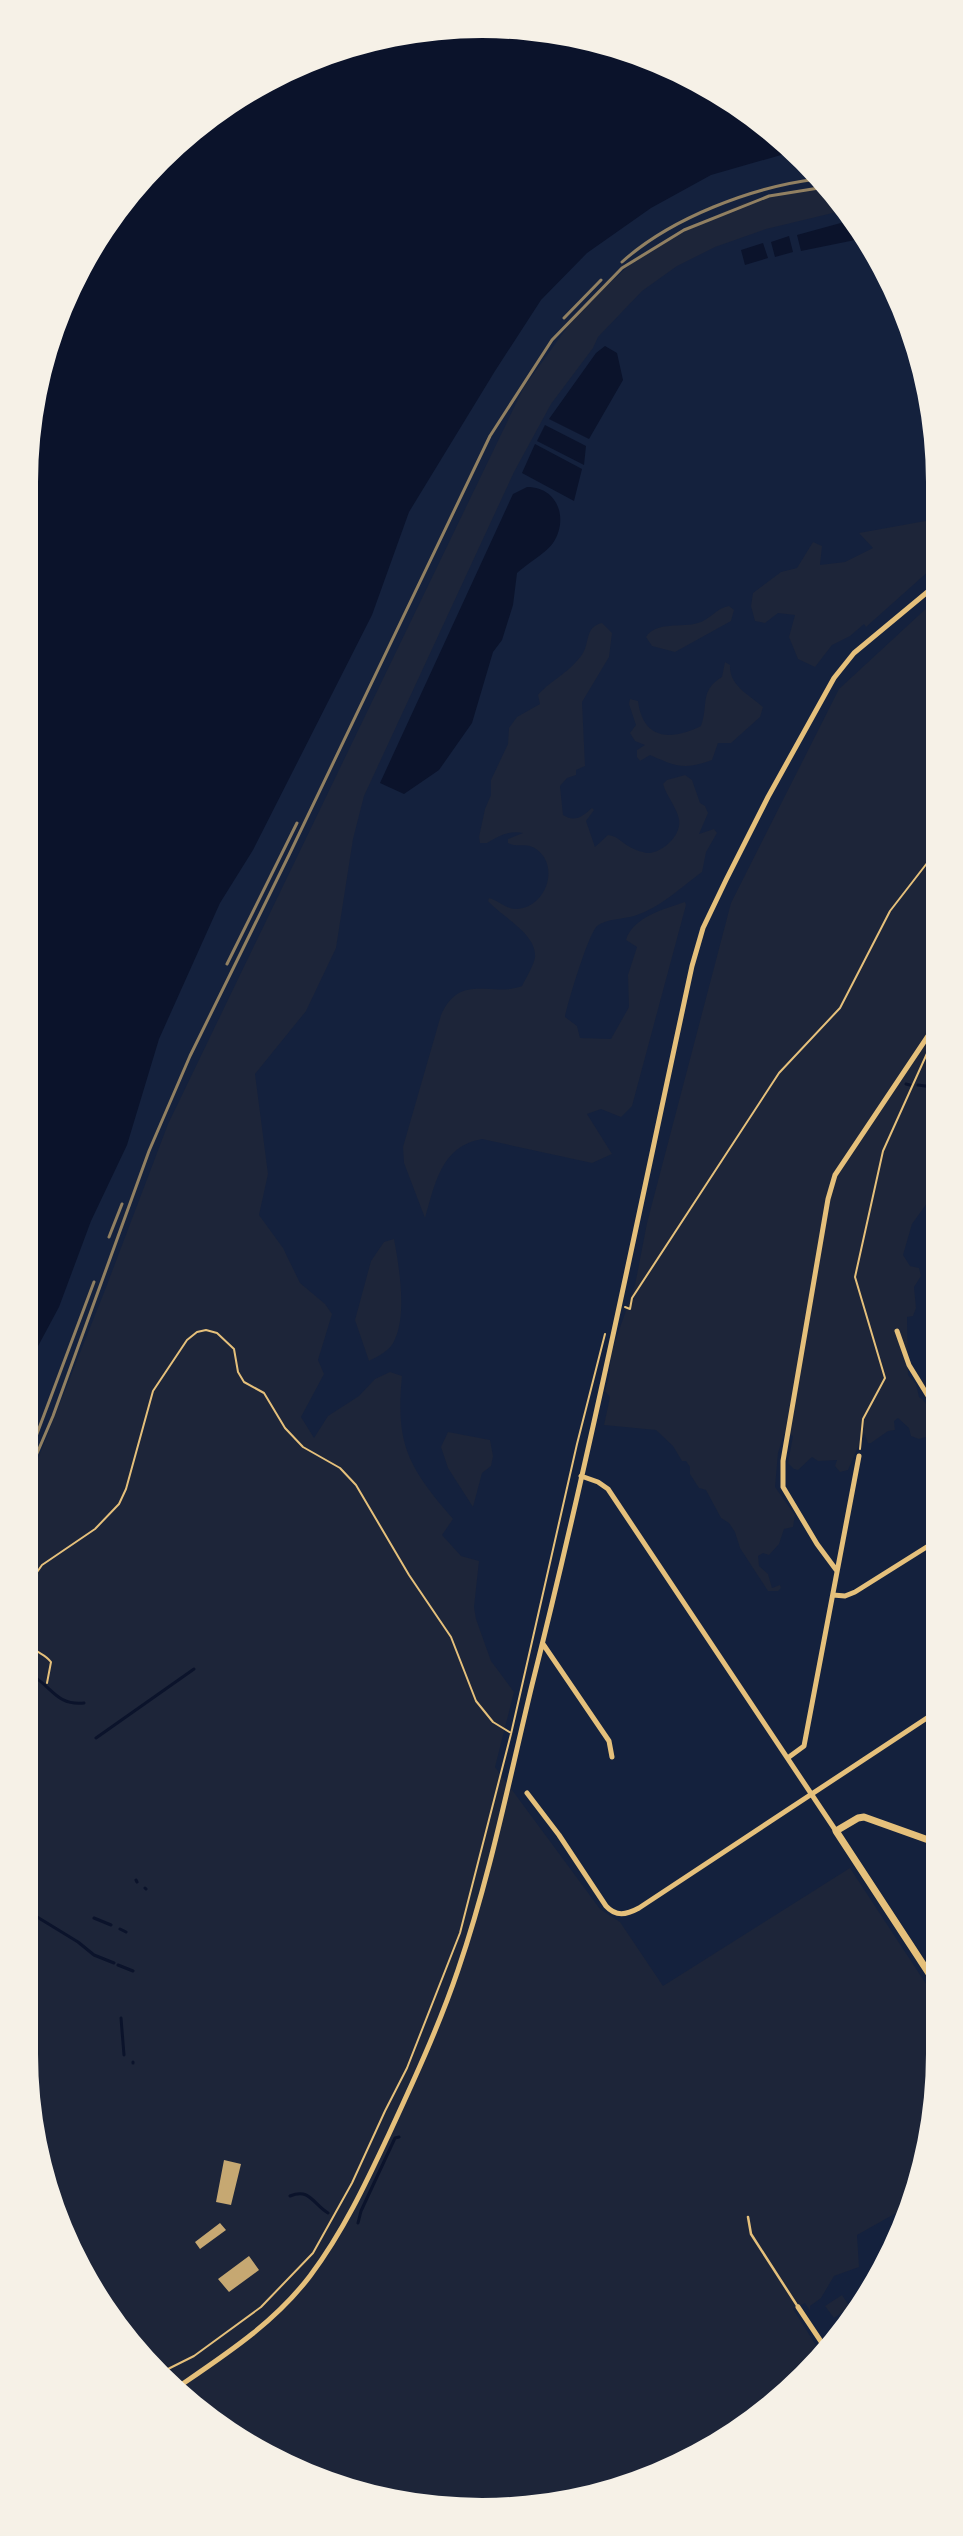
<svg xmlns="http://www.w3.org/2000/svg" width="963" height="2536" font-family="Karla,sans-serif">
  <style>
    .green { fill: #1d2539 }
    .water { fill: #0b132b }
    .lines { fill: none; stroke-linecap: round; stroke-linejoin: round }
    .stream { stroke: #0b132b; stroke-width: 3 }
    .building { fill: #c6a872 }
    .path { stroke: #e5c07b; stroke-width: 2 }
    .service { stroke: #e5c07b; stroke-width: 2.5 }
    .minor { stroke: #e5c07b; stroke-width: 5 }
    .tertiary { stroke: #e5c07b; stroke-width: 7 }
    .rail { stroke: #918062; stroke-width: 3 }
  </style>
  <rect width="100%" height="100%" fill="#14213d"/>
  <path class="green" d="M824 186 841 211 766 229 715 247 677 266 642 291 598 337 593 348 551 404 514 472 364 796 353 839 336 948 306 1011 255 1074 268 1174 259 1215 283 1248 300 1283 325 1304 332 1314 318 1360 324 1374 301 1417 314 1438 328 1416 359 1396 375 1379 390 1372 402 1376C395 1445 409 1468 453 1519L442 1535 461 1556 479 1561 474 1607 476 1619 491 1661 514 1692 495 1767 600 1909 620 1922 663 1986 850 1868 934 1996V2055L919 2172 905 2208 857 2235 859 2267 834 2276 821 2298 810 2306V2311L805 2303 793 2309 819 2350 733 2431 655 2473 570 2498 422 2503 336 2483 255 2447 141 2353 89 2281 53 2200 29 2055V1481L105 1290 168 1124 524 387 579 311 635 260 686 229 743 203Z
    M931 520V569L866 627 864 624 850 636 832 645 815 667 798 659 789 637 795 615 778 613 765 623 755 621 751 606 753 593 781 572 797 568 813 542 822 546 820 565 845 562 873 548 859 533Z
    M931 604 932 1175 930 1174 927 1185 930 1199 912 1224 903 1255 910 1266 919 1268 921 1276 914 1287 916 1308 913 1316 907 1317 908 1375 916 1384 919 1397C936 1408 933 1430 933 1448L926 1437 919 1439 911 1436 909 1428 898 1418 894 1421 895 1430 888 1431 871 1443H868L864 1433 848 1470 840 1472 835 1466 837 1460 818 1461 812 1457 798 1470 794 1469 788 1463 793 1436 784 1434 778 1453 775 1487 795 1515 793 1527 784 1529 779 1544 769 1555 763 1553 758 1556 759 1566 768 1574 772 1588 780 1585 781 1588 778 1591H768L740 1548 735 1532 729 1523 721 1518 706 1490 699 1488 690 1474V1467L686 1461H682L673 1446 656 1430 604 1425 610 1397 605 1391 609 1377 611 1353 635 1285 647 1223 731 903 839 689Z
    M729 606 734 610 731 621 675 652 652 646 646 637C656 621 682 628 698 623 710 620 716 608 729 606Z
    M602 623 612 633 609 657 582 702 585 766 576 770V775L567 778 560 786 563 815C575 823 583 816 592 808L594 810 586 821 595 847 608 835C619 836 623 845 634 849 638 851 645 853 649 853 663 852 682 835 679 819 676 806 667 797 663 784L667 780 685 775 692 780 700 803 705 806 708 813 699 834 714 829 717 833 706 852 702 872C680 888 660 908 634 916 624 919 605 919 597 926 588 935 568 1002 565 1017L577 1026 580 1038 611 1039 629 1007 628 975 637 947 626 940C633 917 664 909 685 902L686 905 632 1106 621 1117 601 1109 587 1114 612 1154 592 1163 482 1139C441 1146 435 1184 425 1218L404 1163 403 1147 441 1015C461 972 490 998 522 986 526 978 534 965 535 957 537 934 502 917 488 901L489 898C498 900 507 910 517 909 547 907 560 865 536 849 526 842 517 848 508 843V839L523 833C510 830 498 836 487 843H480L479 837 485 809 491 795V780L508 744 509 728 517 717 540 704 538 695C552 679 571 672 583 653 590 641 585 627 602 623Z
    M725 662 730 665C729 686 750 695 763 707L760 717 731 743H718L712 760C684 770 677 767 650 755L640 761 637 757V750L645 745 635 741 630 733 636 725 629 704 630 699 638 701C643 740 671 741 701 726 709 704 699 691 722 677Z
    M394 1239C399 1266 407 1313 395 1339 391 1350 379 1356 369 1361L355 1320 371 1261 384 1242Z
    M448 1432 490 1440 493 1456 491 1466 482 1473 473 1507 448 1468 441 1447Z
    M842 2295 850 2307 834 2318 825 2306Z"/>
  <path class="water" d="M511 30 599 44 733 105 788 153 711 175 651 208 587 253 541 300 495 371 409 512 372 615 253 850 220 903 159 1039 127 1145 91 1221 59 1307 29 1363V482L44 364 76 281 122 206 183 141 255 89 336 53 423 33Z
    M848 221 860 239 801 251 797 235Z
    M789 236 793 252 775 257 771 242Z
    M763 243 768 258 745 265 741 250Z
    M605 346 617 353 623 380 589 439 549 419 596 353Z
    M545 425 586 446 584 465 537 441Z
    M535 444 582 469 574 501 522 473Z
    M527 487C558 487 569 519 553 543 548 551 526 565 517 573L513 605 502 640 493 652 472 723 439 770 404 794 380 783 513 494Z"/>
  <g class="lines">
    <path class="stream" d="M906 1084 910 1085
      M918 1085 932 1087
      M29 1674C51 1684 55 1706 84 1703
      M96 1738 194 1669
      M136 1880 137 1882
      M145 1888 146 1889
      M29 1912 78 1942 94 1955 114 1963
      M94 1918 111 1925
      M120 1929 126 1932
      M118 1965 133 1971
      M121 2018 124 2055
      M133 2062V2063
      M290 2196C310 2188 312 2203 328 2213
      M358 2223 361 2211 395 2138 399 2137"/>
  </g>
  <path class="building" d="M224 2160 241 2164 231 2205 216 2202Z
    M220 2223 226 2230 200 2249 195 2242Z
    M249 2256 259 2270 229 2292 218 2279Z"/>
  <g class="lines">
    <path class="path" d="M625 1307 630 1309 632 1298 779 1073 840 1008 890 911 931 858
      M860 1449 863 1419 885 1378 855 1277 883 1151 929 1049
      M29 1602 35 1575 42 1565 95 1529 119 1504 126 1489 153 1391 187 1340 197 1332 206 1330 217 1333 234 1349 238 1372 244 1382 264 1393 285 1428 303 1447 340 1468 356 1485 409 1575 451 1637 476 1701 493 1722 511 1733
      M29 1637C32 1655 42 1650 51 1662L47 1683
      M87 2276 99 2294
      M139 2350 145 2356
      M149 2360 159 2367 168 2369 194 2356 261 2307 313 2253 352 2183 385 2111 407 2068 460 1933 511 1734 577 1444 605 1334"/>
    <path class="service" d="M748 2217 751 2234 798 2307"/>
    <path class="minor" d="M897 1331 909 1365 933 1404
      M581 1476 598 1482 608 1489 836 1831
      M837 1571 817 1544 783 1487V1461L828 1199 835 1175 932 1030
      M833 1595 845 1596 855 1592 933 1543
      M543 1644 609 1741 612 1757
      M789 1757 804 1746 859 1456
      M527 1793 559 1835 606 1906C616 1917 626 1915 639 1908L933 1714
      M798 2307 824 2346
      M181 2385C228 2353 275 2322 310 2276 343 2232 366 2183 389 2134 414 2080 439 2026 458 1970 490 1877 509 1780 532 1685 592 1447 640 1206 692 966L703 928 726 880 768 797 834 678 854 653 931 589"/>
    <path class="tertiary" d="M934 1842 864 1817 858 1818 836 1831 934 1981"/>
    <path class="rail" d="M622 262C671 218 752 187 817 179
      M564 318 601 280
      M227 964 297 823
      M109 1237 122 1204
      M29 1455 94 1282
      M29 1472 53 1416 149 1151 190 1056 289 855 490 436 552 340 622 268 684 230 769 196 825 187"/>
  </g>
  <path d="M0 0H963V2536H0ZM482 38H482A444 444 0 0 1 926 482V2054A444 444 0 0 1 482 2498H482A444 444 0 0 1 38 2054V482A444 444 0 0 1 482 38Z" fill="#f6f1e7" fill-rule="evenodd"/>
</svg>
